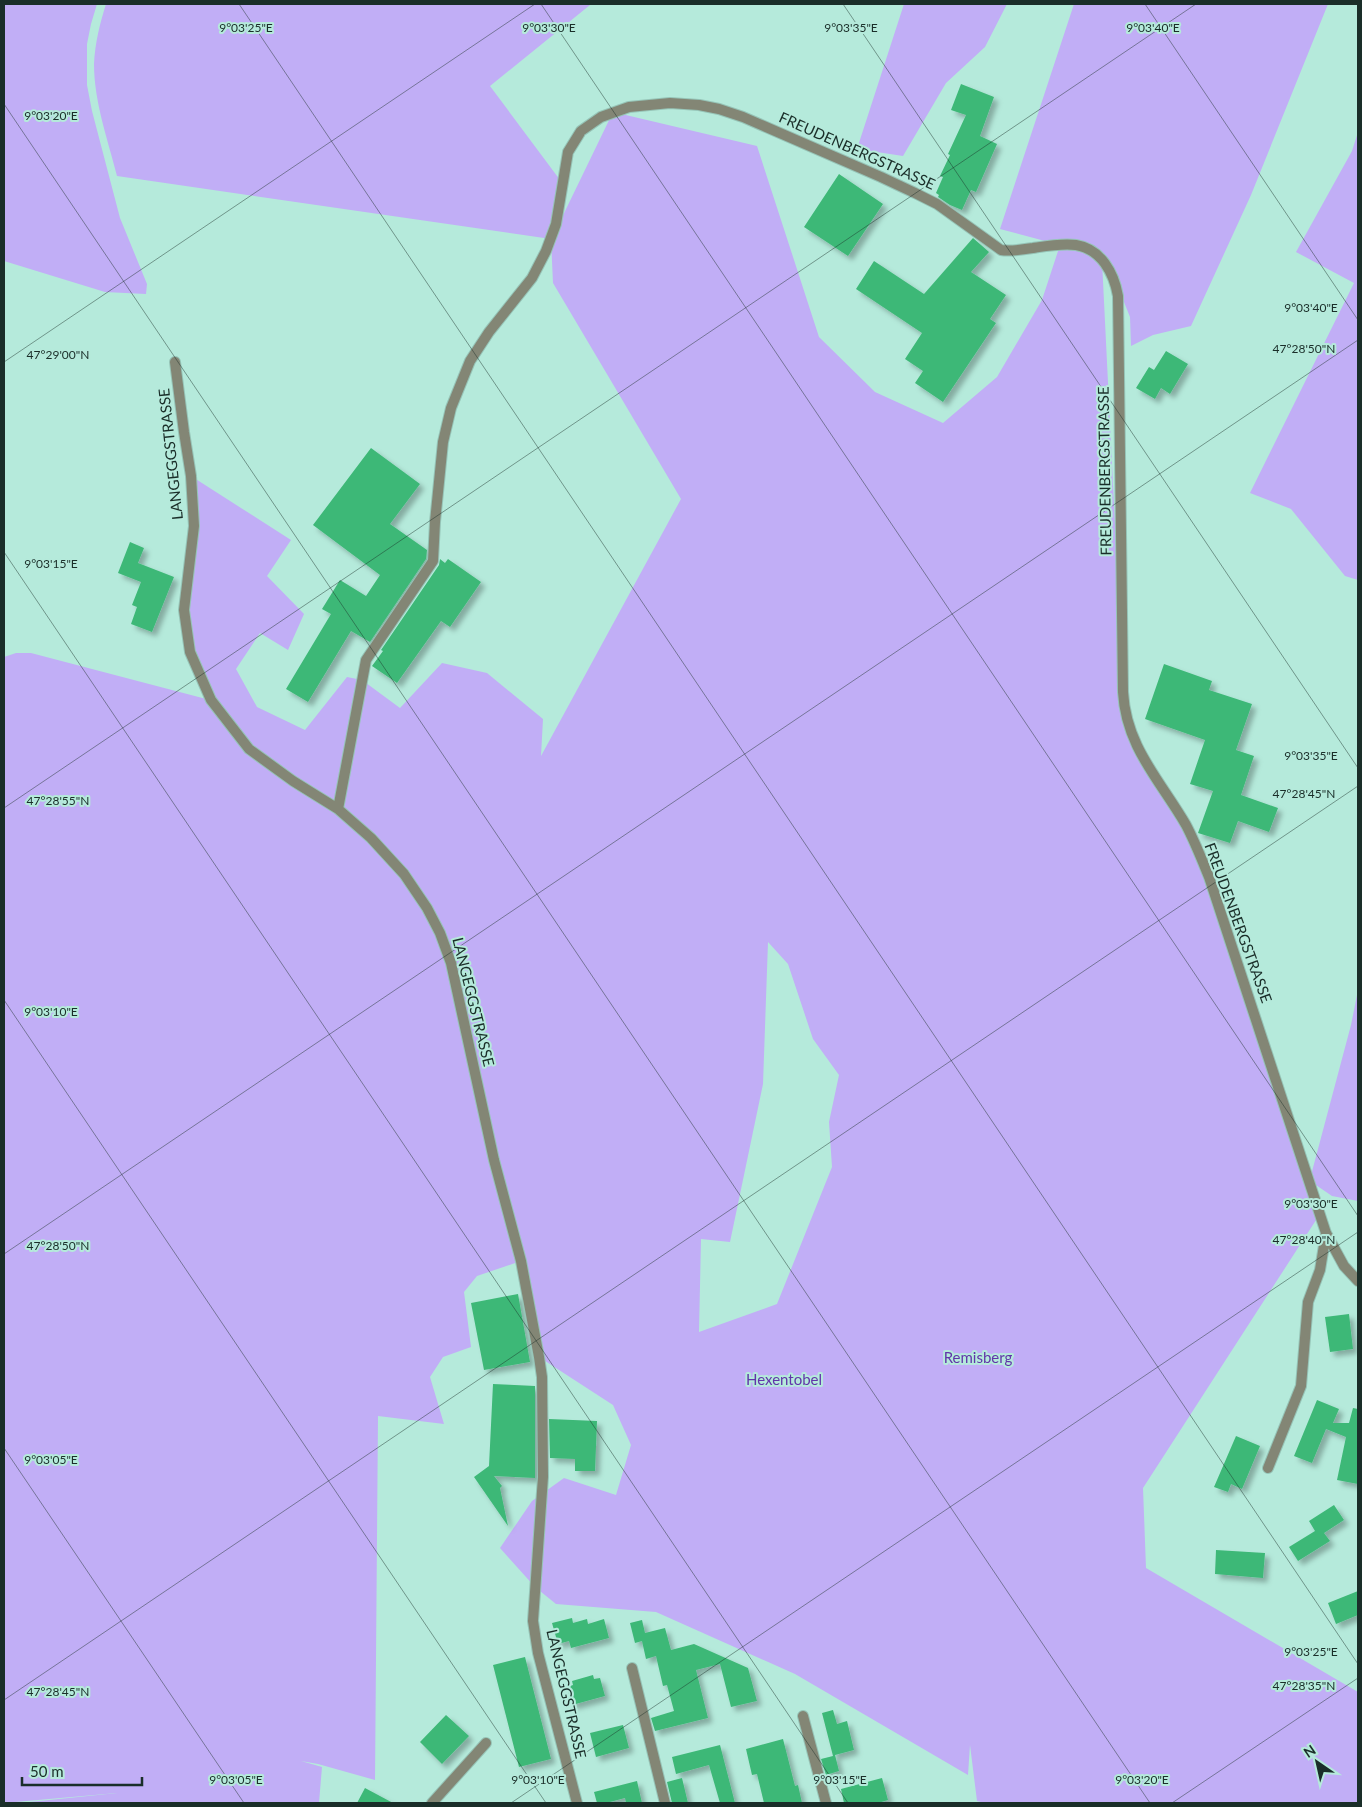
<svg xmlns="http://www.w3.org/2000/svg" width="1362" height="1807" font-family="Lato,sans-serif">
  <style>
    .green { fill: #c1aef6; fill-rule: evenodd }
    .building { fill: #3db877; filter: url(#shadow) }
    .lines { fill: none; stroke-linecap: round; stroke-linejoin: round }
    .street-casing { stroke: #96c4b7; stroke-width: 12 }
    .street { stroke: #838675; stroke-width: 10 }
    .ticks { fill: none; stroke: #1a2e29; stroke-width: 1; stroke-opacity: 0.45 }
    .labels { text-anchor: middle; stroke-width: 4; stroke-linejoin: round; paint-order: stroke }
    .street-label { font-size: 15px; fill: #1a2e29; stroke: #b5eadb }
    .park-label { font-size: 15px; fill: #6135a9; stroke: #b5eadb }
    .ticks-label { font-size: 12px; text-anchor: middle; fill: #1a2e29; stroke: #b5eadb; stroke-width: 4; stroke-linejoin: round; paint-order: stroke }
  </style>
  <defs>
    <filter id="shadow"><feDropShadow dx="4.5" dy="4.5" stdDeviation="2.5" flood-color="#0004"/></filter>
  </defs>
  <rect width="100%" height="100%" fill="#b5eadb"/>
  <path class="green" d="M4 4H97L91 24 87 44V85L92 111 120 218 147 284 146 294 105 292 4 261Z
    M106 4H586L590 5 490 86 563 184 553 236 613 112 757 146 819 337 875 392 943 423 997 377 1042 300 1060 245 1000 229 1074 4H1328L1251 195 1191 326 1153 335 1131 346 1130 317 1114 277 1102 261 1124 707 1158 782 1192 838 1310 1179 1351 1025 1358 990V1201L1332 1196 1310 1181 1318 1217 1143 1488 1146 1568 1358 1692V1803H985L977 1801 970 1745 968 1775 795 1674 656 1612 556 1604 535 1587 500 1548 532 1501 564 1478 616 1495 631 1445 613 1405 539 1357 521 1261 477 1276 464 1292 471 1347 443 1357 430 1377 444 1424 378 1416 375 1780 318 1764 301 1761 322 1767 319 1803H20L117 1793 4 1803V657L16 653H31L210 700 190 652 184 610 194 526 191 476 291 540 267 576 304 614 288 650 260 633 236 669 257 707 305 730 347 677 362 680 400 708 442 663 487 673 543 719 541 756 681 499 553 283 551 239 117 176C108 140 94 102 94 64 95 43 100 23 106 4ZM358 695 338 808 333 805ZM768 942 788 964 813 1039 839 1075 829 1122 832 1167 777 1304 699 1332 701 1239 730 1242 763 1084Z
    M904 4H1007L985 47 946 83 903 156 857 149Z
    M1358 132V580L1345 576 1291 509 1250 493 1354 283 1296 252 1352 151Z"/>
  <path class="building" d="M961 84 994 97 980 136 997 144 976 192 971 190 962 210 950 205 938 197 939 195 936 193 943 177 940 176 950 155 948 154 966 115 951 110Z
    M839 174 883 204 848 256 804 227Z
    M973 238 989 252 971 272 1006 295 990 319 996 323 943 402 915 383 923 371 905 359 922 333 856 289 874 261 924 294Z
    M1166 351 1188 364 1170 394 1161 388 1155 399 1136 388 1149 367 1154 370Z
    M371 448 420 484 390 524 427 550 426 559 370 642 351 631 308 702 286 689 331 614 322 609 340 580 366 596 380 575 313 525Z
    M130 542 144 548 138 563 174 577 152 632 131 624 137 607 132 605 141 582 118 573Z
    M440 559 445 563 448 559 481 582 450 627 441 621 397 683 372 666 383 651 381 650 439 565Z
    M1164 664 1212 681 1209 690 1252 704 1236 750 1254 756 1241 795 1278 808 1269 832 1238 821 1230 843 1198 833 1213 791 1190 784 1205 740 1145 719Z
    M518 1294 530 1362 484 1370 471 1303Z
    M1349 1314 1353 1349 1330 1352 1325 1317Z
    M493 1384 535 1386V1478L494 1476 502 1486 500 1488 508 1526 474 1477 489 1466Z
    M1317 1400 1339 1409 1333 1423H1349L1353 1408 1358 1409V1484L1337 1480 1346 1437 1326 1429 1312 1463 1294 1456Z
    M549 1419 597 1421 595 1471H575V1459L550 1458Z
    M1236 1436 1260 1446 1242 1489 1231 1484 1228 1492 1214 1487Z
    M1334 1505 1344 1520 1324 1533 1330 1541 1298 1561 1289 1547 1315 1531 1309 1521Z
    M1216 1550 1265 1553 1263 1578 1215 1574Z
    M1358 1591V1615L1336 1624 1328 1603Z
    M572 1618 573 1623 587 1619 588 1624 604 1619 609 1638 571 1648 569 1641 558 1644 552 1623Z
    M642 1620 645 1633 665 1628 671 1650 694 1644 748 1668 757 1701 731 1707 720 1664 696 1670 708 1718 655 1731 651 1718 674 1711 667 1685 663 1686 656 1656 646 1659 642 1641 635 1643 630 1623Z
    M525 1657 551 1759 519 1767 493 1665Z
    M593 1675 594 1679 600 1678 605 1696 572 1705 567 1687 573 1685 572 1681Z
    M833 1710 837 1724 847 1721 854 1750 835 1755 839 1771 826 1775 821 1759 833 1756 822 1713Z
    M446 1715 469 1736 442 1764 420 1742Z
    M623 1725 629 1748 596 1757 590 1733Z
    M783 1739 795 1786 798 1785 802 1803H764L757 1774 752 1775 746 1749Z
    M720 1745 735 1803H720L709 1765 676 1774 672 1757Z
    M682 1778 688 1803H672L667 1782Z
    M882 1778 888 1800 878 1803H844L841 1789Z
    M637 1781 642 1803H626L625 1798 606 1803H597L594 1792Z
    M365 1788 393 1803H357Z"/>
  <g class="lines">
    <g class="street-casing">
      <path id="street" d="M175 362 184 432 191 476 194 526 184 610 190 652 211 700 249 749 293 781 338 809 371 838 404 874 427 908 440 933 451 963 494 1160 521 1261 539 1357 542 1377 543 1477 533 1621 538 1653 577 1803
        M338 809 366 660 433 561 435 522 443 442 451 408 470 361 489 332 532 278 546 251 556 224 568 152 581 131 601 117 629 107 670 103 699 105 719 109 743 117 881 177 915 193 937 204 1001 250C1012 252 1022 249 1033 248 1046 246 1062 243 1076 245 1101 249 1114 273 1118 296L1123 692C1126 747 1160 780 1186 825 1195 842 1202 860 1209 877L1326 1233 1344 1266 1358 1281
        M1268 1468 1301 1386 1308 1302 1320 1270 1326 1233
        M632 1668 665 1803
        M803 1716 826 1803
        M432 1803 486 1743"/>
    </g>
    <use href="#street" class="street"/>
  </g>
  <path class="ticks" d="M239 4 1358 1664M541 4 1358 1216M843 4 1358 768M1145 4 1358 320M4 104 1150 1803M4 362 535 4M4 552 848 1803M4 808 1196 4M4 1000 546 1803M4 1254 1358 340M4 1448 244 1803M4 1700 1358 786M511 1803 1358 1232M1172 1803 1358 1678"/>
  <g class="labels">
    <g class="street-label">
      <text transform="translate(857 151) rotate(24)" y="5">FREUDENBERGSTRASSE</text>
      <text transform="translate(171 454) rotate(-96)" y="5">LANGEGGSTRASSE</text>
      <text transform="translate(1105 471) rotate(-91)" y="5">FREUDENBERGSTRASSE</text>
      <text transform="translate(1238 923) rotate(70)" y="5">FREUDENBERGSTRASSE</text>
      <text transform="translate(473 1002) rotate(76)" y="5">LANGEGGSTRASSE</text>
      <text transform="translate(566 1694) rotate(77)" y="5">LANGEGGSTRASSE</text>
    </g>
    <g class="park-label">
      <text x="978" y="1363">Remisberg</text>
      <text x="784" y="1385">Hexentobel</text>
    </g>
  </g>
  <g class="ticks-label">
    <text x="246" y="32">9°03'25"E</text>
    <text x="549" y="32">9°03'30"E</text>
    <text x="851" y="32">9°03'35"E</text>
    <text x="1153" y="32">9°03'40"E</text>
    <text x="51" y="120">9°03'20"E</text>
    <text x="1311" y="312">9°03'40"E</text>
    <text x="1304" y="353">47°28'50"N</text>
    <text x="58" y="359">47°29'00"N</text>
    <text x="51" y="568">9°03'15"E</text>
    <text x="1311" y="760">9°03'35"E</text>
    <text x="1304" y="798">47°28'45"N</text>
    <text x="58" y="805">47°28'55"N</text>
    <text x="51" y="1016">9°03'10"E</text>
    <text x="1311" y="1208">9°03'30"E</text>
    <text x="1304" y="1244">47°28'40"N</text>
    <text x="58" y="1250">47°28'50"N</text>
    <text x="51" y="1464">9°03'05"E</text>
    <text x="1311" y="1656">9°03'25"E</text>
    <text x="1304" y="1690">47°28'35"N</text>
    <text x="58" y="1696">47°28'45"N</text>
    <text x="236" y="1784">9°03'05"E</text>
    <text x="538" y="1784">9°03'10"E</text>
    <text x="840" y="1784">9°03'15"E</text>
    <text x="1142" y="1784">9°03'20"E</text>
  </g>
  <rect width="1362" height="1807" fill="none" stroke="#1a2e29" stroke-width="10"/>
  <g transform="translate(1317 1762) rotate(326)" stroke="#b5eadb" stroke-width="4" paint-order="stroke">
  <path d="M0-4L9 19L0 12L-9 19Z" fill="#1a2e29"/>
  <text y="-8" font-size="14" font-weight="bold" text-anchor="middle" fill="#1a2e29">N</text>
  </g>
  <path d="M22 1777v8h120v-8" fill="none" stroke="#1a2e29" stroke-width="2.5"/>
  <text x="30" y="1777" font-size="15" fill="#1a2e29" stroke="#b5eadb" stroke-width="4" paint-order="stroke">50 m</text>
</svg>
